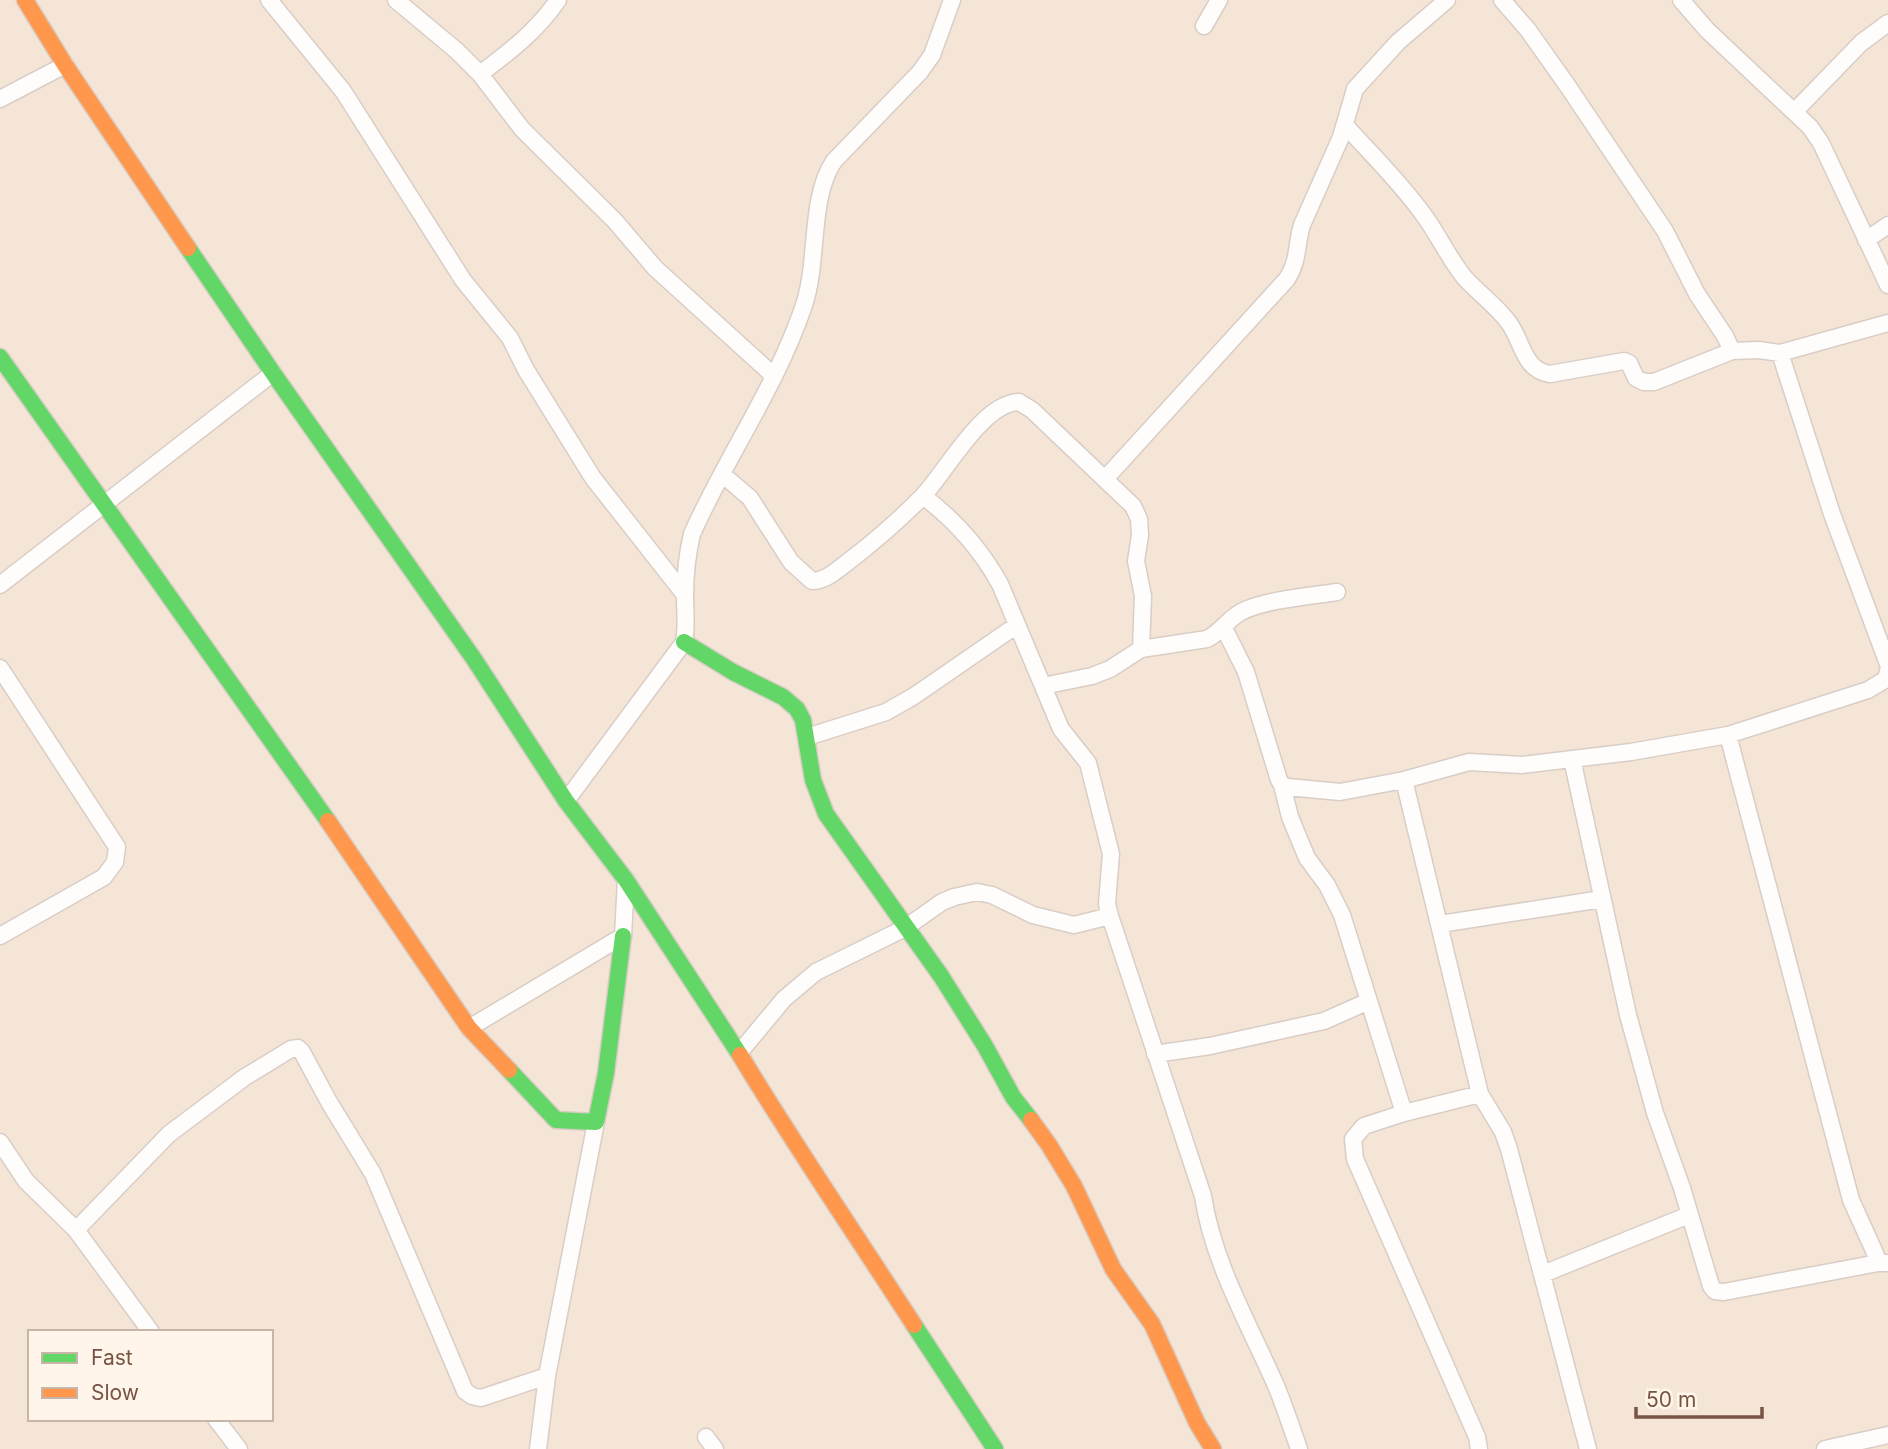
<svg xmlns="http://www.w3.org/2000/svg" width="1888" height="1449" font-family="Inter,sans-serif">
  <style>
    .residential { fill: #f4e5d7; fill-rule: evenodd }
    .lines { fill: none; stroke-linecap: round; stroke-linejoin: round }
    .street-casing { stroke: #d9cdc6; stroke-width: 19 }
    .fast-casing { stroke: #d8ccc3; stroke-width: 19 }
    .slow-casing { stroke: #d8ccc3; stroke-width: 19 }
    .street { stroke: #fefdfb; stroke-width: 16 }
    .fast { stroke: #63d668; stroke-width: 16 }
    .slow { stroke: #ff974d; stroke-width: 16 }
  </style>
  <rect width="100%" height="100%" fill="#f8f0e7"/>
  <path class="residential" d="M0 0H1888V1449H0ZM30 1332H271V1419H30Z"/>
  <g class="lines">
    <g class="street-casing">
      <path id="street" d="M269 0 343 91 463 280 510 338 526 370 593 478 685 595
        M396 0 457 51 480 74 522 129 615 221 655 268 774 376
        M1502 0 1528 30 1567 85 1665 231 1697 294 1725 336 1732 351
        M1681 0 1707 30 1810 127 1821 143 1888 285
        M1204 26 1219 0
        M480 74C509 52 537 31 558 0
        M0 99 65 65
        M1795 111 1861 43 1888 23
        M1345 125C1371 154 1400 182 1423 214 1438 234 1448 257 1464 277 1478 293 1497 306 1509 323 1523 342 1523 370 1550 374L1624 361 1629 363 1636 378 1644 382H1654L1732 351 1759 350 1780 353 1888 323
        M1866 240 1888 225
        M1780 353 1832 514 1888 664
        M722 474 750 498 791 562 812 581C826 581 837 570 849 561 874 542 899 520 922 497 946 472 982 403 1019 402L1032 410 1133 506 1139 519 1140 535 1136 561 1143 596 1141 649
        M1105 479 1287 279C1299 261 1296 244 1302 225L1341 137 1355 89 1398 42 1447 0
        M0 585 273 373
        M1224 628 1246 672 1279 780 1282 785 1288 787 1340 792 1404 780 1469 762 1522 765 1631 752 1728 735 1868 690 1886 679 1888 671
        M0 668 117 847 115 862 104 877 0 936
        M1043 686 1092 676 1110 669 1141 649 1207 639C1221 632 1228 619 1241 612 1263 600 1311 596 1337 592
        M1728 735 1851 1200 1875 1253 1878 1263H1886
        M807 737 886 712 914 696 1017 625
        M1572 759 1628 1015 1655 1113 1682 1188 1711 1286 1715 1291 1724 1292 1878 1263
        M1404 780 1480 1094 1503 1132 1509 1149 1588 1449
        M1282 785 1290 817 1307 858 1327 885 1342 915 1404 1113
        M566 801 684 642C687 626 685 612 685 596 685 576 687 555 692 534 726 457 777 386 804 305 819 260 809 198 834 161L920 72 932 55 952 0
        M1110 916 1203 1196C1213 1263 1250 1326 1277 1388 1285 1408 1292 1429 1299 1449
        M1440 924 1602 899
        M469 1028 623 936 626 880
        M739 1053 784 999 816 972 905 928 942 902 954 897 977 892 992 895 1033 915 1074 925 1110 916 1107 904 1111 854 1088 763 1061 729 1000 584C980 548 956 521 923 496
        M1155 1054 1210 1046 1324 1021 1369 1001
        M0 1142 26 1181 76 1230 151 1332
        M76 1230 169 1134 245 1077 291 1049 298 1048 302 1052 329 1102 373 1174 465 1391 472 1396 481 1398 547 1376
        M1543 1274 1689 1215
        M216 1419 239 1449
        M706 1437 715 1449
        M538 1449 547 1376 596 1122
        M1479 1449 1477 1437 1355 1159 1353 1139 1364 1126 1404 1113 1480 1094
        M1825 1449 1888 1435"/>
    </g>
    <g class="fast-casing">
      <path id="fast" d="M188 248 273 373 474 659 566 801 626 880 740 1055
        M0 357 328 821
        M684 642 733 672 783 697 797 709 803 720 813 780 826 814 941 976 985 1046 1013 1097 1031 1120
        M509 1070 556 1120 596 1122 606 1073 623 936
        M914 1325 995 1449"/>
    </g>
    <g class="slow-casing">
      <path id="slow" d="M25 0 65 65 188 248
        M328 821 469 1028 509 1070
        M740 1055C795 1146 856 1235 914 1325
        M1031 1120 1049 1145 1074 1186 1113 1269 1152 1324 1197 1423 1213 1449"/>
    </g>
    <use href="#street" class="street"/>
    <use href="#fast" class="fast"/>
    <use href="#slow" class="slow"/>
  </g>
  <rect x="28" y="1330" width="245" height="91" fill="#fff5ea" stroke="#c9b5a8" stroke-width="2"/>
  <rect x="42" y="1353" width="35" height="10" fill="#63d668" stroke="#c9b5a8" stroke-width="2"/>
  <text x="91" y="1365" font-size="21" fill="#785445">Fast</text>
  <rect x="42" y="1388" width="35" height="10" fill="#ff974d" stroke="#c9b5a8" stroke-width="2"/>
  <text x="91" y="1400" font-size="21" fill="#785445">Slow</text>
  <path d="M1636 1407v10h126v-10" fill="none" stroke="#785445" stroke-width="3.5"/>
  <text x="1646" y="1407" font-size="21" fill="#785445" stroke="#fff5ea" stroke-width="5" paint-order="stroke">50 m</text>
</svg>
